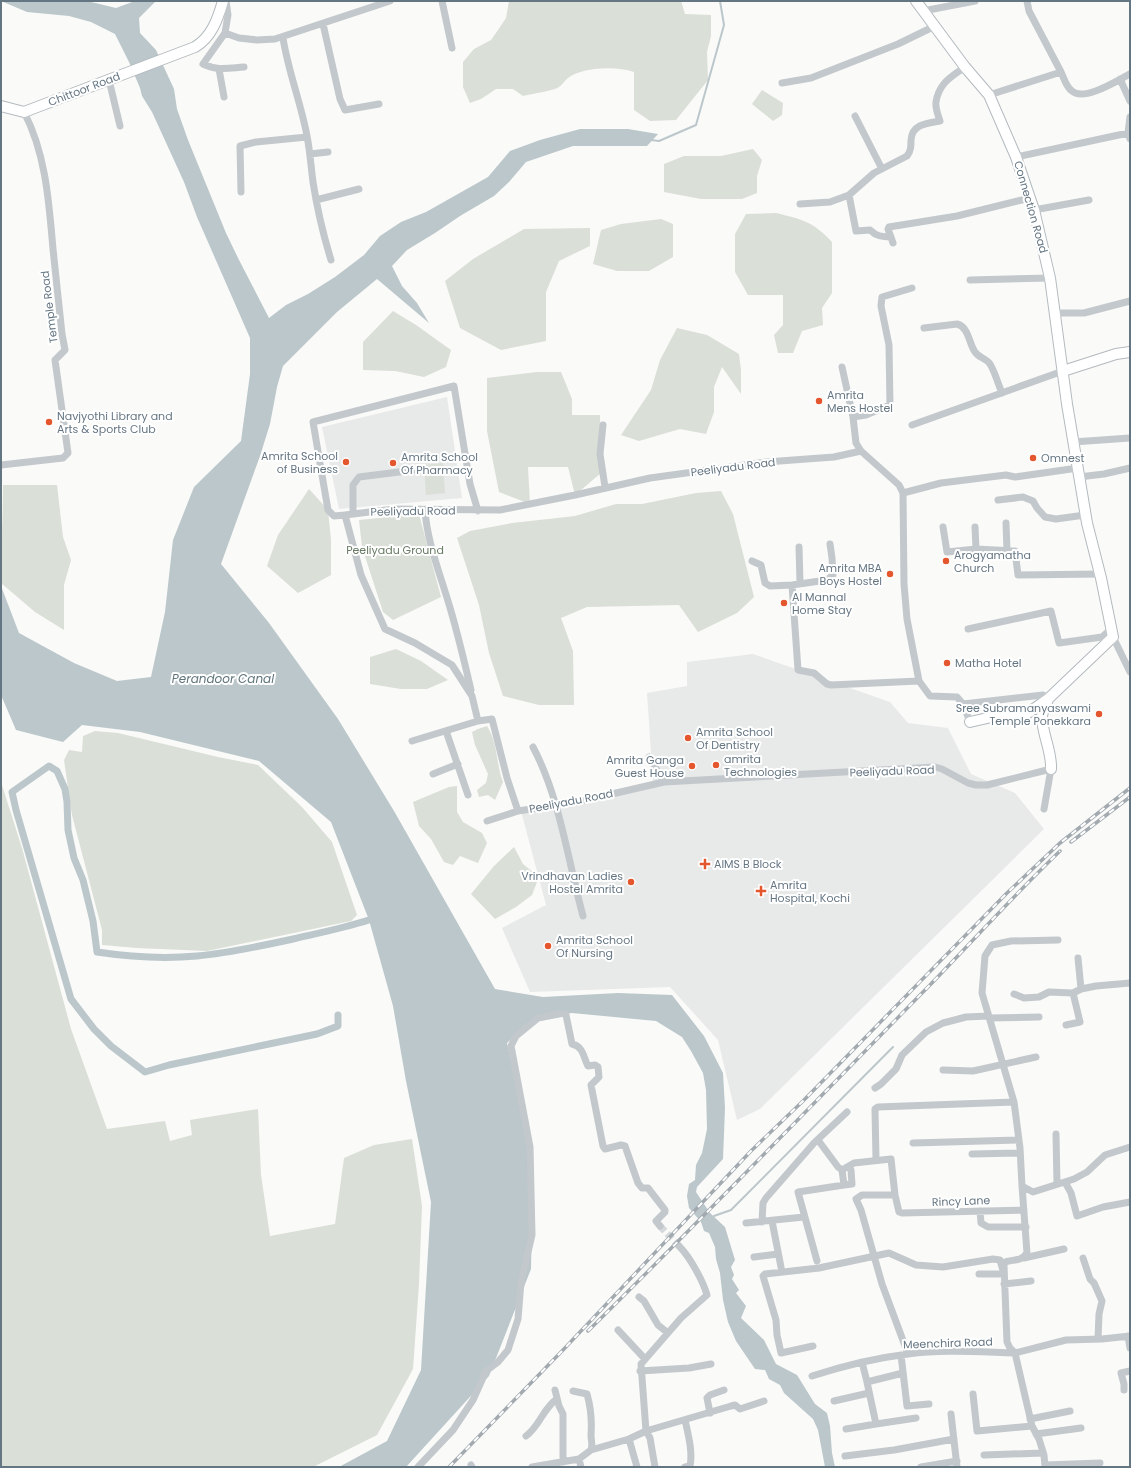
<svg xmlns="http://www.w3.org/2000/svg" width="1131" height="1468" font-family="Poppins,sans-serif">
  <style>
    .built { fill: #e8e9e9 }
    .green { fill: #dadfd7 }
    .water { fill: #bbc7cb }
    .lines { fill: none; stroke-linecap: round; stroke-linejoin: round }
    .stream { stroke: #bbc7cb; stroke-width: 2 }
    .canal { stroke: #bbc7cb; stroke-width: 7 }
    .street-tunnel { stroke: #d5d9db; stroke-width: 7; stroke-dasharray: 7 3.5; stroke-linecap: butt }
    .secondary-casing { stroke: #b3babf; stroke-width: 12 }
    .street { stroke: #c3c8cc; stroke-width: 7 }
    .secondary { stroke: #fff; stroke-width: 10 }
    .rail-casing { stroke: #a2aab0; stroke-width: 3.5 }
    .rail { stroke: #fff; stroke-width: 2; stroke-dasharray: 6; stroke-linecap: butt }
    .poi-dot { fill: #e4572e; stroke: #fff; stroke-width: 1.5 }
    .labels { text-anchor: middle; stroke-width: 4; stroke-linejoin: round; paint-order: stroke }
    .street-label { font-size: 11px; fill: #657683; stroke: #fff }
    .poi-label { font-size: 11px; fill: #657683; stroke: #fff; text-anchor: start }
    .park-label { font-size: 11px; fill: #687a64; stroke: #fff }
    .water-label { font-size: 12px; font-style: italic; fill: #60757c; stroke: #fff }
  </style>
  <rect width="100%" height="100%" fill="#fafaf8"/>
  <path class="built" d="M447 397 462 498 339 509 322 427Z
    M753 654 890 702 908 723 948 728 971 774 1015 793 1044 829 760 1109 737 1120 718 1040 670 987 530 992 502 928 546 905 521 811 653 782 647 693 687 686V662Z"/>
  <path class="green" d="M509 1H681L685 14 711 15V36L707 52 708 80 676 120 650 121 634 110V72C616 66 583 67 568 78 564 81 562 85 559 87 553 91 531 94 523 96L513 89H496L481 99 470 103 463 87V62L474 49 491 40 498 30 506 18Z
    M762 90 783 103 782 115 773 121 752 104Z
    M753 149 762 160 757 176V193L742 199H701L664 192V164L684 156H721Z
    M776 213C801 219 814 222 832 242V293L822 308 823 325 802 331 793 353H778L774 335 783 325V295H748L735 272V234L746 214Z
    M661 219 673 224V257L649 271H617L593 264 601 230 621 224Z
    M590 228V246L559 261 546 292V341L501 350 460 328 445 281 473 259 524 229Z
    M393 311 416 325 451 350 446 367 424 377 395 371 363 370V342Z
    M677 328 707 335 739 354 741 370V394L722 367 714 387V412L706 434 680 429 639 441 621 435 651 390 660 360Z
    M537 372H561L572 399V415H600L601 473 575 495 568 467H528L530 504 499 492 487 431V378Z
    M443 463 445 493 426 495 424 465Z
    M3 485H57L63 537 71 560 64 585V630L35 612 1 583C1 550 3 517 3 485Z
    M309 489 328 510 331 540V575L298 593 267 566 278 535Z
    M721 491 733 514 754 597 737 613 698 632 679 605 587 607 561 618 573 651 574 705H539L503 696 489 653 479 605 457 538 470 531 512 523 575 516 616 504H642L696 493Z
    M419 514 441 597 393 620 383 612 362 547 359 520Z
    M396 649 421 661 448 680 427 689H401L370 684V657Z
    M487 726C498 743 496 764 503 782L495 800 488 795 479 797 477 790 486 783 488 774 475 745 472 732 478 729Z
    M95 731 118 733 218 757 258 765 302 807 332 842 357 915 351 921 207 951 137 948 102 945V930L72 815 64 760 69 750 82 752 83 736Z
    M1 782 22 848 71 1029 107 1129 165 1121 170 1141 192 1135 190 1120 258 1109 261 1175 270 1236 335 1224 344 1158 374 1145 412 1139 422 1206 419 1284 413 1369 377 1435 313 1467H1Z
    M457 786V812L463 822 482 833 487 843 478 863 460 856 453 865 444 862 431 839 419 826 413 802 449 787Z
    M514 847 523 864 539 877 532 895 516 907 495 919 471 894 494 866Z"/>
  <path class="water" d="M1 1H87L116 8 135 1H156L139 18 140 33 156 50 174 89 177 109 188 140 226 233 238 258 269 318 286 305 308 294 335 277 364 255 380 236 401 222 426 212 488 177 510 151 540 140 580 129H628L658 134 647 146H573L526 162 509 182 494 196 460 216 435 233 407 250 392 266 402 286 417 303 429 323 377 279 337 312 283 366 277 387 270 424 260 456 221 564 269 623 338 719 394 811 495 989 543 997 618 993 672 995 704 1036 723 1073 725 1108 723 1159 697 1187 696 1192 710 1213 725 1227 735 1260 731 1267 734 1275 732 1279 739 1290 736 1293 746 1306 741 1318 764 1340 776 1364 797 1375 815 1404 827 1413 830 1426 832 1453 835 1467H825L818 1430 813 1419 784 1393 780 1385 769 1379 765 1370 755 1369 736 1341 728 1322 723 1300 720 1273 716 1259 715 1247 709 1233 704 1231 701 1222 689 1208 687 1196 689 1184 695 1180 696 1165 702 1153 707 1129 706 1090 703 1073 691 1051 682 1037 656 1021 572 1013 535 1018 507 1043 533 1165 531 1269 489 1376 406 1467H339L387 1441 421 1370 431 1202 406 1081 393 1006 369 920 331 822 259 761 140 732 82 725 63 742 16 730 1 695V586L19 633 74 663 117 681 151 677 165 612 173 540 194 487 241 441 250 374V338L197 217 184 182 152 112 142 96 140 88 129 62 115 34 91 22 69 16 27 12Z"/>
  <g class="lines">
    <path class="stream" d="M651 140 659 141 696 125 724 25 720 1
      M714 1216 731 1210 893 1047"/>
    <path class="canal" d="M338 1015V1026L317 1034 169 1065 145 1072 111 1046 94 1029 71 999 16 810 12 792 49 766 57 771 65 789 67 802 68 830 74 858 83 880 93 921 97 952C130 957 164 959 197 956 230 953 261 946 293 939 319 933 344 928 369 920"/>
    <path class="street-tunnel" d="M660 1226 679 1246"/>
    <g class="secondary-casing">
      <path id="secondary" d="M916 1 965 67 989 95 1016 157 1034 210 1050 278 1067 404 1087 523 1101 578 1113 637 1048 699 1028 713 1017 717 996 716 970 722
        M1 106 24 112 195 47C212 37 218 18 223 1
        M1063 371 1116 354 1130 352
        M1048 699C1047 705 1042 711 1042 717 1042 734 1052 751 1051 769"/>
    </g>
    <path class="street" d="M226 1 228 15 225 33 239 38 257 40 275 39 390 1
      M442 1 452 48
      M1027 1 1029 11 1061 72
      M923 11 975 1
      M323 24 340 99 345 110 379 104
      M225 33 203 64C217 71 229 68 244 67
      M283 38C288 71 301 103 307 136 310 151 311 167 313 182 317 208 323 234 331 260
      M219 69 224 97
      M1120 79 1130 101
      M109 80 120 126
      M782 83 811 78 898 44 935 26
      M989 95 1061 72C1064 78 1066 87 1072 91 1084 102 1118 80 1130 74
      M855 116 882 169
      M1130 117 1128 133 1130 139
      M310 154 328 152
      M1016 157 1128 133
      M241 192 240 146 256 142 307 137
      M849 195 856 231 870 230C876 236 882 237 891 237
      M316 200 359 189
      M800 204 830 202 849 195 874 173 907 156C911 151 911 146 911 140 912 124 927 123 940 121 938 115 935 108 936 102 939 83 951 77 965 67
      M1034 210 1089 200
      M893 243 888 229 889 227 957 216 1030 198
      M970 280 1050 278
      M1055 313H1084L1130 301
      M924 328 957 324C969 327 969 344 975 352 979 358 986 358 990 364 995 372 998 384 1002 393
      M842 367 853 417
      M603 425 600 454 605 487
      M912 425 1063 371
      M1073 442 1130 438
      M861 451 856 443 853 417 866 415 890 405 889 345 881 306 882 297 912 288
      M1 465 63 458 68 453 55 360 65 350 62 334C59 306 56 277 53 249 49 203 46 154 24 112
      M1079 477 1104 474 1130 468
      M903 493 941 483 1006 475 1015 477 1078 468
      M998 500 1023 497 1033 501 1037 508 1045 517 1056 519 1085 515
      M425 510C427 541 439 571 448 601 457 630 464 660 471 690
      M353 514V485L359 477 415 470
      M345 515 334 516 328 510 313 422 454 386 470 484 478 511
      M1006 523 1007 551
      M943 527 947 552 976 549 1015 551 1018 575 1100 574
      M975 527 976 549
      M799 547 800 583
      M752 561 761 565 765 583 770 586 792 585 827 580 833 575 832 558 830 544
      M792 585 798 670 814 673 827 684 831 685 919 681
      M968 629 1051 611 1059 643 1102 637 1111 629
      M1113 637 1130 672
      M963 704 1043 695 1048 699
      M970 722 963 704 957 697 930 696 919 681 907 619 904 584 903 493 899 485 861 451 834 457 766 462 650 478 575 495 500 510 394 509 345 515 361 575 385 629 415 643 452 665 472 696 478 721 492 719 507 778 518 811 577 802 664 782 935 767 942 769 968 783 976 785H987L1051 769 1044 809
      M446 731 468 795
      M412 741 478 721
      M533 747C560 798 568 861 583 916
      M649 757 664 782
      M433 774 458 764
      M487 821 518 811
      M1058 940 1011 941 992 945 985 956 982 993 1014 1102 1020 1148 1022 1186 1033 1192 1074 1179 1087 1172 1105 1155 1130 1147
      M1078 958 1081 989
      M1014 994 1024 998 1039 997 1049 992 1073 993 1081 989 1096 986 1130 983
      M989 1018 1039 1017
      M1066 1025 1080 1022 1073 993
      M943 1070 973 1071 1036 1057
      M875 1088 881 1084 896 1069 902 1055 926 1032 943 1023 966 1017 989 1016
      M1056 1134 1057 1184
      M818 1140 838 1167 842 1170
      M913 1143 1018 1140
      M972 1154 1020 1153
      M876 1160 875 1109 878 1107 1014 1102
      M1065 1182 1071 1193 1077 1216 1103 1207 1130 1202
      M844 1185 852 1184 851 1170 849 1166
      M895 1195H862L856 1199 861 1210 882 1284 908 1354
      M980 1211 981 1223 988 1227H1026
      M772 1221 781 1267
      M762 1222 763 1203 766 1198 814 1143 847 1112
      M746 1223 804 1217
      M754 1257 778 1254
      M1024 1258 1064 1249
      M1083 1258 1090 1279 1094 1283 1102 1301 1099 1314 1098 1339
      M817 1261 798 1192 844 1185 842 1170 854 1163 891 1159 895 1195 899 1212 902 1213 1024 1210
      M1004 1284 1031 1281
      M639 1297 644 1301 658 1325 668 1333
      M618 1330 645 1359
      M1128 1336 1130 1348
      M813 1346 781 1353 777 1335 776 1320 763 1276 765 1274 819 1268 889 1253 916 1265 943 1267 993 1259 1000 1260 1004 1274H979
      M1015 1353 1010 1348 1007 1342 1004 1265 1005 1262C1013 1259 1021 1262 1027 1253L1022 1186
      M901 1355 907 1406 929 1404
      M862 1362 867 1382
      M640 1371 689 1368 711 1364
      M812 1376C843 1366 875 1358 908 1354 943 1349 980 1352 1015 1353
      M555 1390 559 1406 563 1414V1462
      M1124 1390V1384L1121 1373 1130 1371
      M573 1391 587 1394C591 1408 592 1421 591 1435 591 1441 593 1444 591 1450
      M973 1394 977 1431 1032 1426
      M834 1401 869 1393
      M710 1413 707 1398 710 1395 724 1390
      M951 1414 957 1467
      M1030 1419 1070 1411
      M876 1424 916 1418
      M846 1429 876 1424 867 1382 903 1373
      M1036 1434 1081 1428
      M526 1436C540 1426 543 1408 557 1399
      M629 1439 637 1467
      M984 1455 1043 1453
      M845 1456 894 1450 954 1439
      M579 1459 581 1467
      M471 1465 472 1467
      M1045 1465 1100 1463
      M418 1467 453 1430 473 1400 486 1371 498 1362 508 1350 518 1319 521 1282 532 1235 530 1147 511 1046 516 1036 538 1018 564 1013 566 1015 572 1044C584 1047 583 1057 588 1066L595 1065 598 1067 599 1077 591 1085 603 1146 605 1149 621 1145 625 1146 638 1183 642 1188H648L665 1210V1212L656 1221 660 1226
      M532 1467 579 1459 591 1450 629 1439 646 1431 731 1406 735 1405 740 1409 764 1401
      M655 1467 650 1438 646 1431 641 1364 681 1318 707 1295C703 1281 690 1257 679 1246
      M685 1467 690 1466C693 1452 688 1434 685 1420
      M921 1467 957 1461
      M1045 1467 1044 1455 1039 1439 1032 1426 1015 1353 1066 1340 1102 1339 1130 1336"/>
    <use href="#secondary" class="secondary"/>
    <g class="rail-casing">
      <path id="rail" d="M1071 842 1130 797
        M588 1331C702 1219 814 1103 926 989 971 943 1014 895 1060 851
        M449 1467 563 1350 751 1151 803 1101 1007 893 1060 843 1130 788"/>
    </g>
    <use href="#rail" class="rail"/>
  </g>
  <g class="poi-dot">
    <circle cx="819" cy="401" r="4"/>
    <circle cx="49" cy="422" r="4"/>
    <circle cx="1033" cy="458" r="4"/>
    <circle cx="346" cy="462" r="4"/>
    <circle cx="393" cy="463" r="4"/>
    <circle cx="946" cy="561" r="4"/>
    <circle cx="890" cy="574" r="4"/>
    <circle cx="784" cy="603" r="4"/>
    <circle cx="947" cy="663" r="4"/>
    <circle cx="1099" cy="714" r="4"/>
    <circle cx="688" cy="738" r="4"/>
    <circle cx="716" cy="765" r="4"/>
    <circle cx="692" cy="766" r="4"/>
    <path d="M703 858h4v4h4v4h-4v4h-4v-4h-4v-4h4z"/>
    <circle cx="631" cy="882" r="4"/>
    <path d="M759 885h4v4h4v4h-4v4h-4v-4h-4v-4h4z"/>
    <circle cx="548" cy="946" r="4"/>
  </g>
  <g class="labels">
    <g class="street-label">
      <text transform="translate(84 89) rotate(-21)" y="4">Chittoor Road</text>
      <text transform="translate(1031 207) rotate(74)" y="4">Connection Road</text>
      <text transform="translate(49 307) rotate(-97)" y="4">Temple Road</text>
      <text transform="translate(733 467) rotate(-7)" y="4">Peeliyadu Road</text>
      <text transform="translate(413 511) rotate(-1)" y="4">Peeliyadu Road</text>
      <text transform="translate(892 771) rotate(-2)" y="4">Peeliyadu Road</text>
      <text transform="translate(571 801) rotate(-11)" y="4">Peeliyadu Road</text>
      <text transform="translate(961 1201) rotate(-2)" y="4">Rincy Lane</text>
      <text transform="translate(948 1343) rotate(-2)" y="4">Meenchira Road</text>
    </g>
    <g class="poi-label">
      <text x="827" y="399">Amrita<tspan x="827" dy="13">Mens Hostel</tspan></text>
      <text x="57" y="420">Navjyothi Library and<tspan x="57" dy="13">Arts &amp; Sports Club</tspan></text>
      <text x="338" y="460" text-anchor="end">Amrita School<tspan x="338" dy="13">of Business</tspan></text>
      <text x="401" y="461">Amrita School<tspan x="401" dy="13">Of Pharmacy</tspan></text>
      <text x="1041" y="462">Omnest</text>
      <text x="954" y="559">Arogyamatha<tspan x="954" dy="13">Church</tspan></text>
      <text x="882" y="572" text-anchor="end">Amrita MBA<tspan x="882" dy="13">Boys Hostel</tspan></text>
      <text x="792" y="601">Al Mannal<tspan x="792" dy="13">Home Stay</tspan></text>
      <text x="955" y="667">Matha Hotel</text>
      <text x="1091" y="712" text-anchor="end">Sree Subramanyaswami<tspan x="1091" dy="13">Temple Ponekkara</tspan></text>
      <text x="696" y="736">Amrita School<tspan x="696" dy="13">Of Dentistry</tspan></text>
      <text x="724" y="763">amrita<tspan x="724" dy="13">Technologies</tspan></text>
      <text x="684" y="764" text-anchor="end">Amrita Ganga<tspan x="684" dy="13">Guest House</tspan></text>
      <text x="714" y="868">AIMS B Block</text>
      <text x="623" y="880" text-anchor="end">Vrindhavan Ladies<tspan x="623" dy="13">Hostel Amrita</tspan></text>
      <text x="770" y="889">Amrita<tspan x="770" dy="13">Hospital, Kochi</tspan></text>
      <text x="556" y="944">Amrita School<tspan x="556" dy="13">Of Nursing</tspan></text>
    </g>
    <g class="park-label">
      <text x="395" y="554">Peeliyadu Ground</text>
    </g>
    <g class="water-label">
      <text x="223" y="683">Perandoor Canal</text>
    </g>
  </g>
  <rect width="1131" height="1468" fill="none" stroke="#657683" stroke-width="4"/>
</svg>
